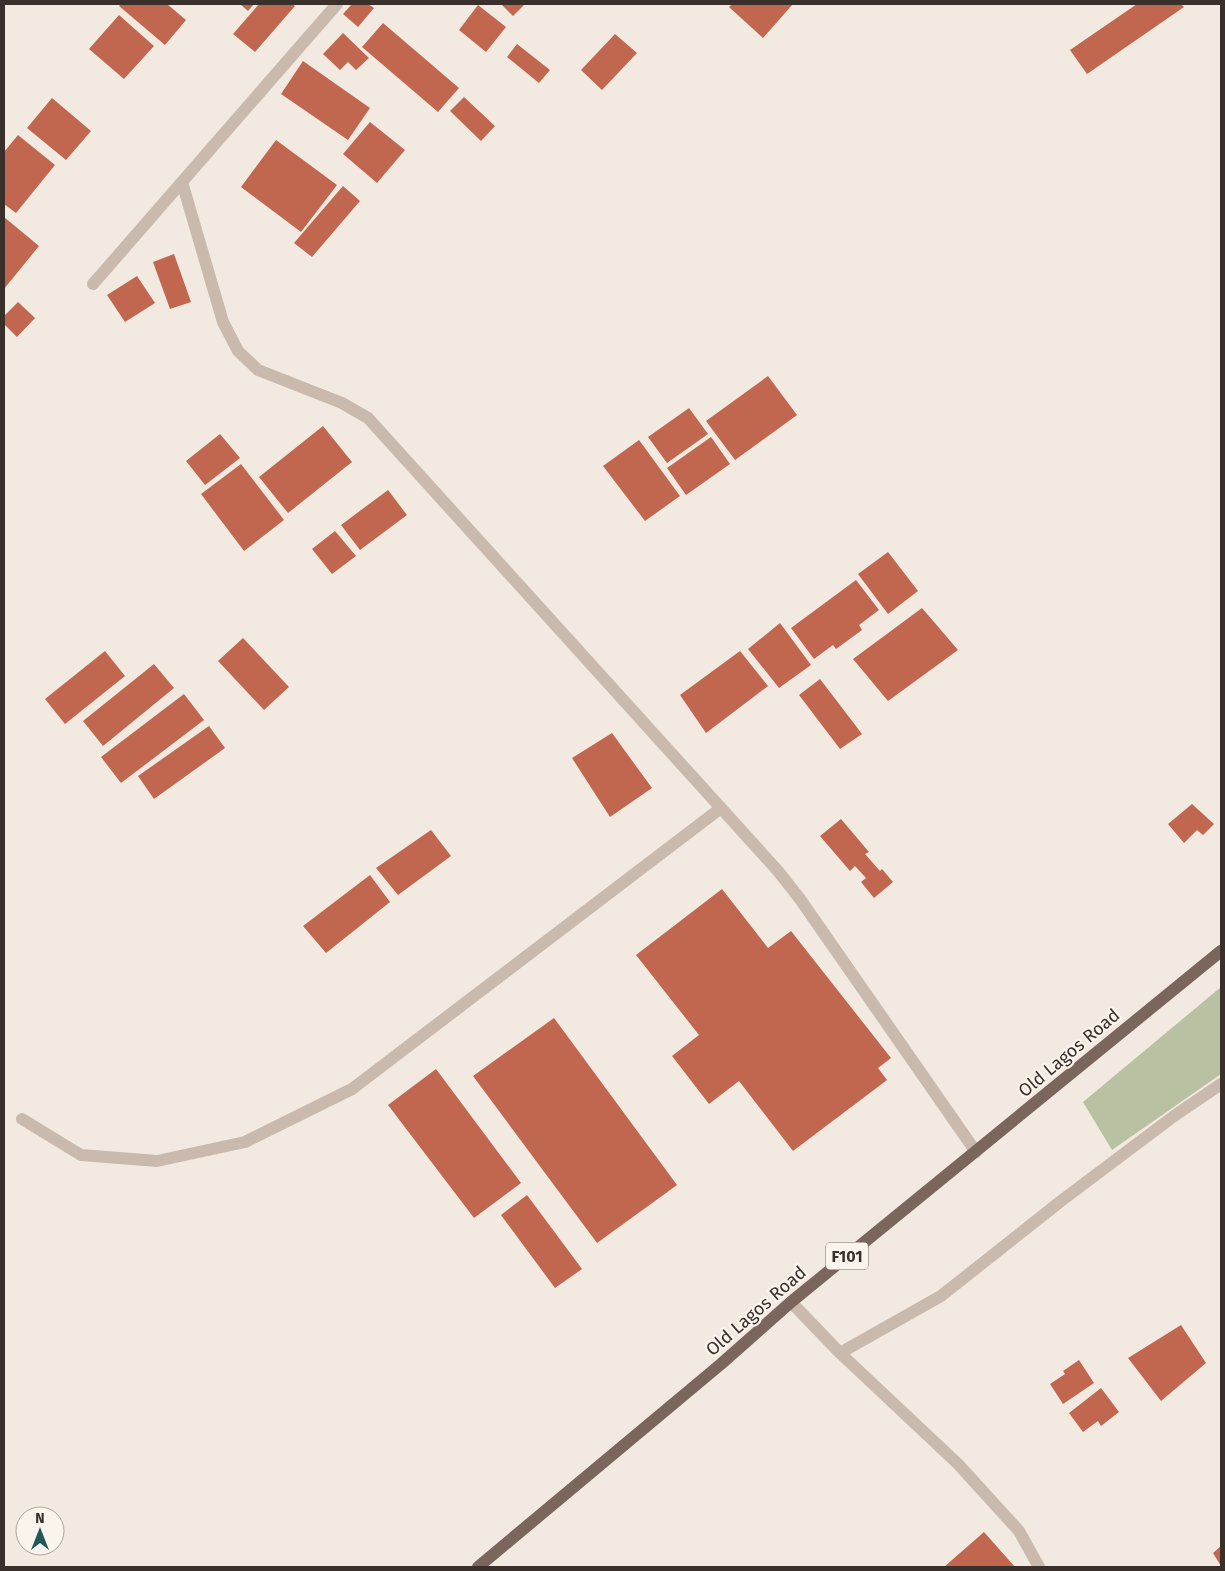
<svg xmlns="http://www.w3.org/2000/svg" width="1225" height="1571" font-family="'Fira Sans',sans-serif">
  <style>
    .green { fill: #b8c1a1 }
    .building { fill: #c16750 }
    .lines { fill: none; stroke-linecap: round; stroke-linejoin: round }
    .street { stroke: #cab9ad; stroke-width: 12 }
    .primary { stroke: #7a665d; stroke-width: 12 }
    .labels { text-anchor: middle; stroke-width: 4.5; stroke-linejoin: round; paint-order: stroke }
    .shield { fill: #faf4ed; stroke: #736a65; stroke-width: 1 }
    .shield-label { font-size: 16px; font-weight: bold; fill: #392f2b }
    .street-label { font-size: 18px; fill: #392f2b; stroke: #faf4ed }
  </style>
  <rect width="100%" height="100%" fill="#f2e9e1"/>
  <path class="green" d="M1221 987V1074L1112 1150 1083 1102Z"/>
  <path class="building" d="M121 4H167L186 20 165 45 119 6Z
    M240 4H254L248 11Z
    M259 4H292L295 6 255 52 233 34Z
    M352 4H368L374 8 358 27 343 14Z
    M501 4H525L513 16Z
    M732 4H793L763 38 729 7Z
    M1137 4H1181L1184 7 1087 74 1070 50Z
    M478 5 506 27 486 52 459 30Z
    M119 15 154 46 124 79 89 49Z
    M383 23 459 88 438 112 362 47Z
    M343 33 369 58 356 70 348 62 340 70 323 54Z
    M615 34 637 53 602 90 581 70Z
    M517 44 550 70 539 83 507 57Z
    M303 61 370 108 348 140 281 94Z
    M464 97 495 126 481 141 450 111Z
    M52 98 91 131 66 160 27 128Z
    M370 122 405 150 377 183 343 154Z
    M18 135 55 165 16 213 4 204V152Z
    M276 140 337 185 301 232 241 187Z
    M343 186 360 201 312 257 294 243Z
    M4 217 39 246 4 289Z
    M174 254 191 302 170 309 153 262Z
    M137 276 155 303 125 322 107 295Z
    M18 302 35 318 17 337 4 324V316Z
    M768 376 797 415 735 460 706 421Z
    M689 408 708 434 667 463 648 437Z
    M323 426 352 462 288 513 259 477Z
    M220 434 240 458 205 485 186 461Z
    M711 437 730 464 686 495 667 468Z
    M639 440 680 496 645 521 603 466Z
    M241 464 284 520 244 551 201 494Z
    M388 490 407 515 360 550 341 525Z
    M335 531 356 556 332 574 312 549Z
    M888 552 918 591 888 614 858 574Z
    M856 580 879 610 859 625 862 630 836 649 833 645 814 659 791 628Z
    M922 608 958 650 888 701 853 659Z
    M780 623 811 665 779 688 748 649Z
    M243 638 289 687 264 710 218 661Z
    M105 651 125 676 65 724 45 699Z
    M740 651 768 686 706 733 680 695Z
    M154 664 174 688 103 746 83 721Z
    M820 679 862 734 840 749 799 695Z
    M184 694 204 720 121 783 101 757Z
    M209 726 225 748 154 799 138 776Z
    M612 733 652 788 610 817 572 758Z
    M1192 804 1214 824 1203 835 1197 830 1184 843 1168 824Z
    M841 819 869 852 865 854 880 871 882 869 893 882 874 898 861 882 866 878 855 866 850 871 820 836Z
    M431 830 451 856 398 895 376 868Z
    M370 875 390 902 326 953 303 926Z
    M722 889 768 948 791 931 891 1058 878 1068 887 1080 793 1151 739 1081 709 1104 672 1056 699 1035 636 955Z
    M554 1018 677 1185 597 1243 473 1076Z
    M436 1069 521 1183 474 1218 388 1105Z
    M527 1195 582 1269 555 1288 501 1215Z
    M1181 1325 1206 1363 1161 1401 1128 1358Z
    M1079 1360 1094 1383 1063 1404 1050 1384 1065 1374 1063 1371Z
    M1101 1388 1119 1412 1101 1426 1098 1421 1083 1432 1069 1413Z
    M984 1532 1015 1567H944Z
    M1221 1546V1566L1213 1553Z"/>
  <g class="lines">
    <path class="street" d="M182 182 223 322 238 351 258 370 342 403 368 418 778 871 800 899 976 1152
      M93 284 337 4
      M22 1119 81 1155 157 1161 245 1142 352 1089 721 808
      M791 1302 840 1353 958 1464 1019 1531 1039 1567
      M840 1353 941 1296 1061 1201 1174 1116 1221 1084"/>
    <path class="primary" d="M478 1567 721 1364 791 1302 1221 951"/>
  </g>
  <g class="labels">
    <rect class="shield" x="826" y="1242.5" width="42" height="27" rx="4"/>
    <g class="shield-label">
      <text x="847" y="1262">F101</text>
    </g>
    <g class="street-label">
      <text transform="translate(1069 1053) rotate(-40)" y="6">Old Lagos Road</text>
      <text transform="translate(756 1311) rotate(-41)" y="6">Old Lagos Road</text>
    </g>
  </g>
  <rect width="1225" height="1571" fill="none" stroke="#392f2b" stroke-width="10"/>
  <g transform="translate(40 1531)"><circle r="24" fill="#faf4ed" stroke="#ada59f"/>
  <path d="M0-4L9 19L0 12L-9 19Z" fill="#225859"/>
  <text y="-8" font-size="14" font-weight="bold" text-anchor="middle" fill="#392f2b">N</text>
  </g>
</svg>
